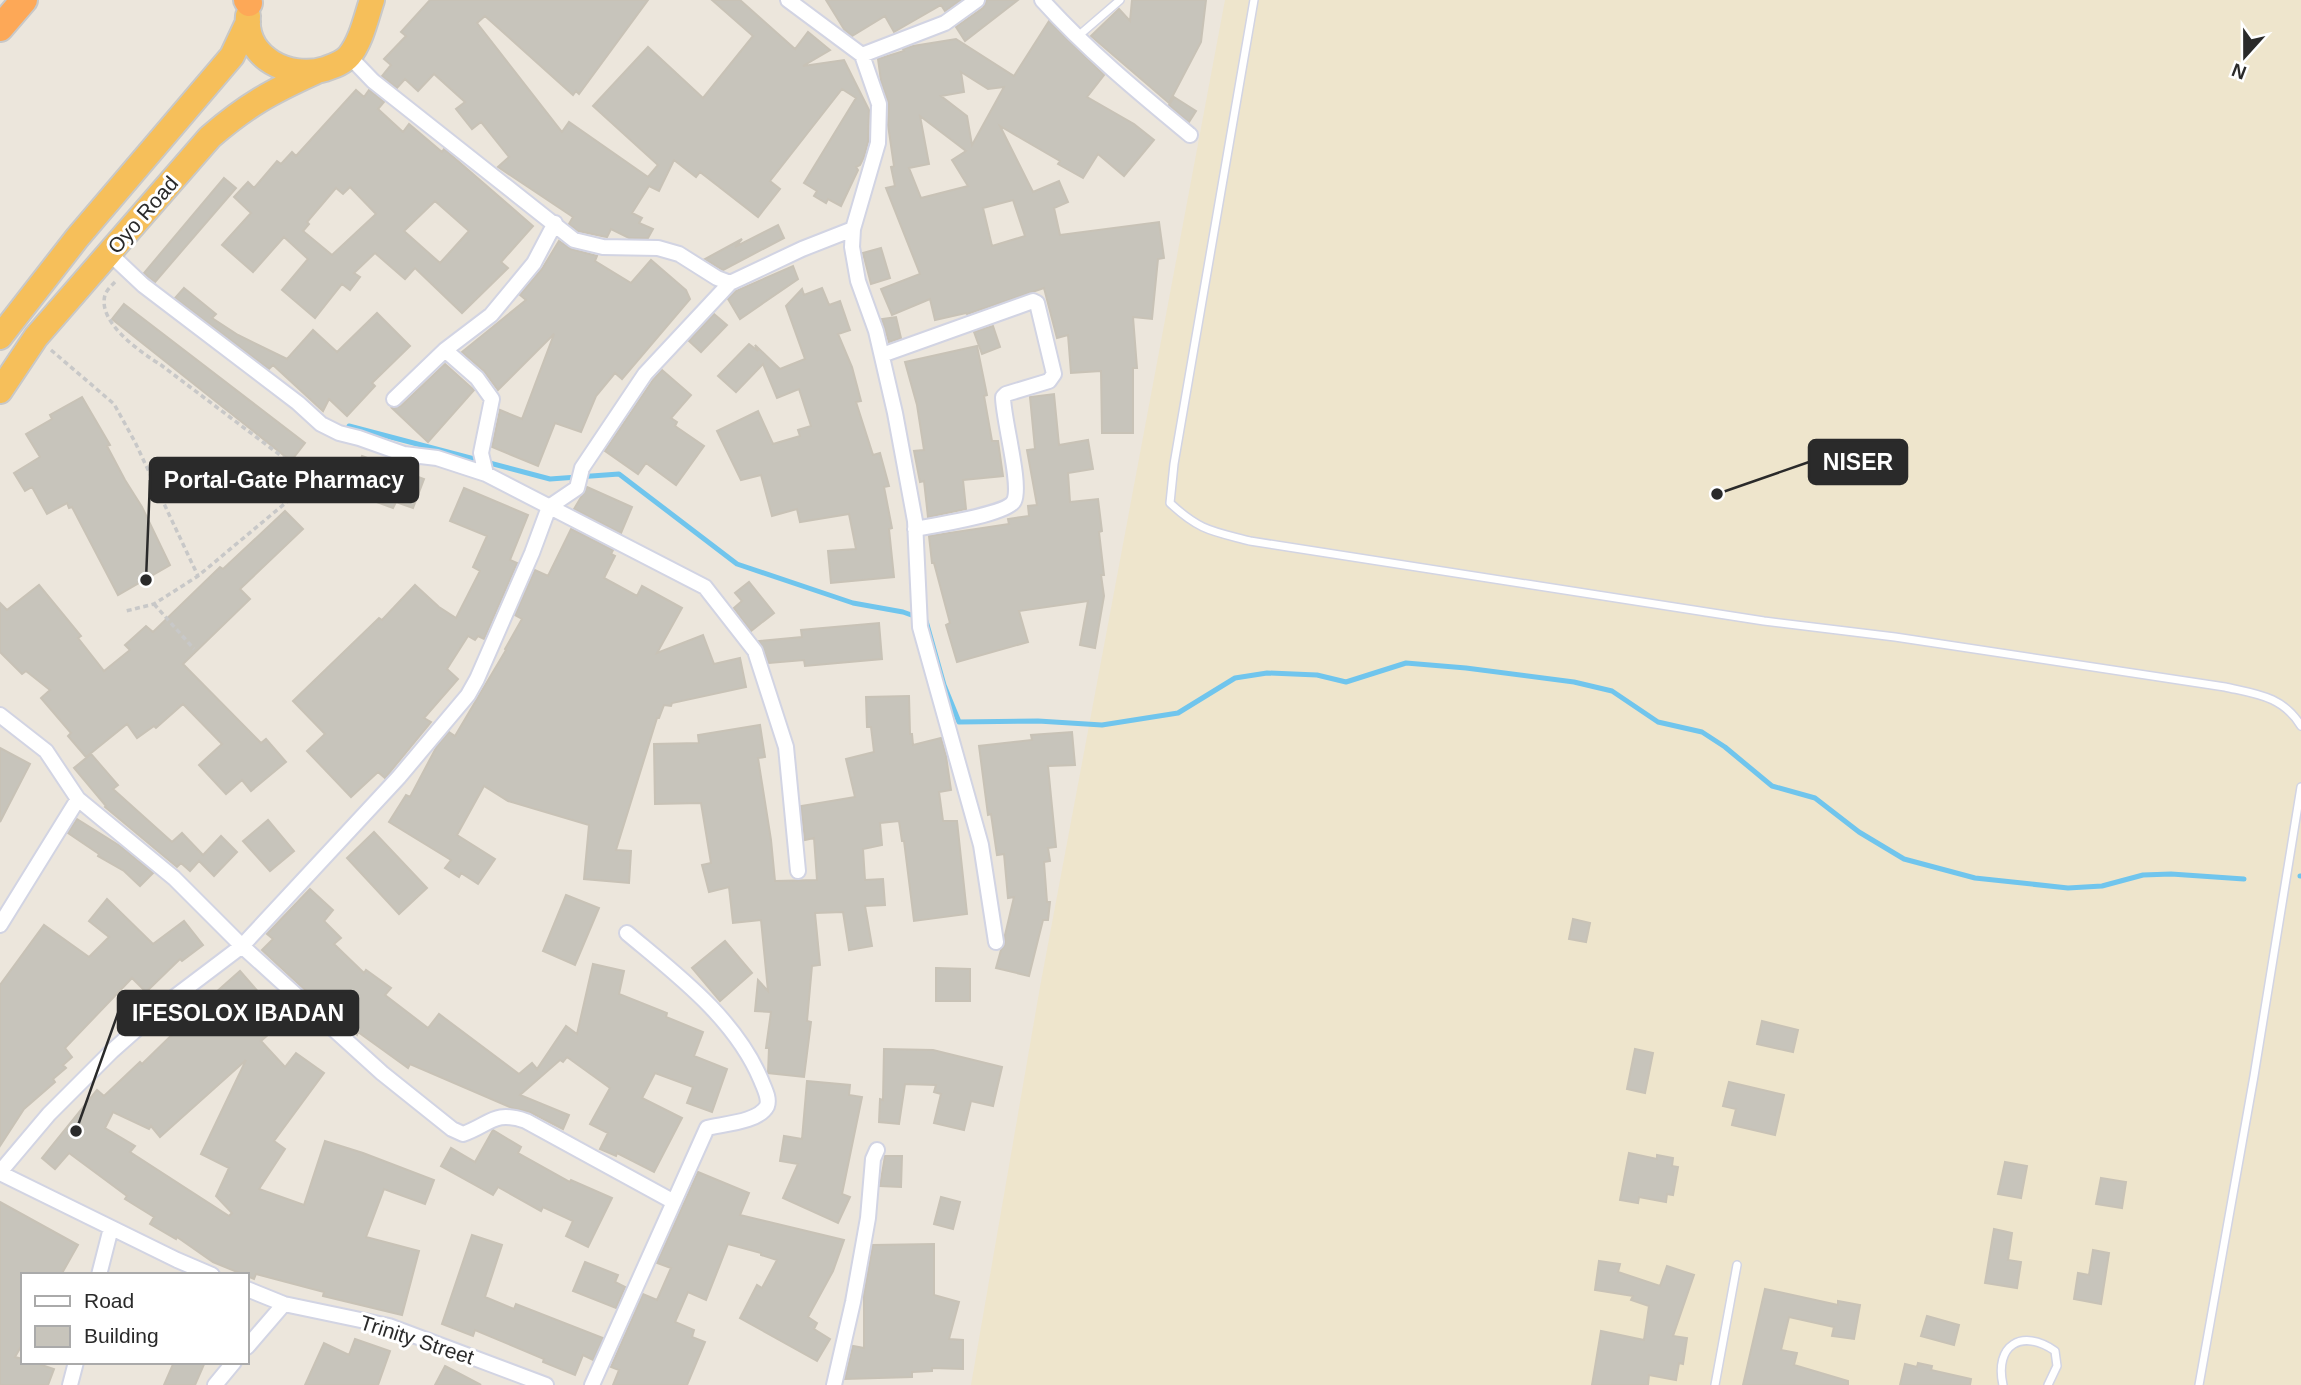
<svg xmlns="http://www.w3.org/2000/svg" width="2301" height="1385" font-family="Arial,sans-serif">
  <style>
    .education { fill: #eee5cc }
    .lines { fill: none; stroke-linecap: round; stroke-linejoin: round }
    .stream { stroke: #70c5ed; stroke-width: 5 }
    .building { fill: #c7c4bb; stroke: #c8c2b6; stroke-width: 2; fill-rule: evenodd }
    .service-casing { stroke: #d2d4e3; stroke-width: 10 }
    .minor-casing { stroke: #d2d4e3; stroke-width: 18 }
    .trunk-casing { stroke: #c8c8c8; stroke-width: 28 }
    .motorway-casing { stroke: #c8c8c8; stroke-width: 30 }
    .path { stroke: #c8c8c8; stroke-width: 3.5; stroke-dasharray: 5 3.5; stroke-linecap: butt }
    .service { stroke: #fff; stroke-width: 7 }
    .minor { stroke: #fff; stroke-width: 14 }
    .trunk { stroke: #f6bf5a; stroke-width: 24 }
    .motorway { stroke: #fda857; stroke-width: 26 }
    .labels { text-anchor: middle; stroke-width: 6; stroke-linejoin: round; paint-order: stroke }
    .street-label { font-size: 21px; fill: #2a2a2a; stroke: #fff }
    .leader { fill: none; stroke: #2a2a2a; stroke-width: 2.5 }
    .callout-dot { fill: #2a2a2a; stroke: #fff; stroke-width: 2.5 }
    .callout { fill: #2a2a2a; stroke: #2a2a2a; stroke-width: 2.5 }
    .callout-label { font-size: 23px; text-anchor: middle; font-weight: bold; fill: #fff }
  </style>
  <rect width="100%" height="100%" fill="#ece6dc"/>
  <path class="education" d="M1225 0H2301V1385H971L1040 987Z"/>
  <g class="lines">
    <path class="stream" d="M349 426 550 479 619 474 737 564 853 603 903 612 917 617
      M926 621 944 685 959 722 1038 721 1102 725 1178 713 1235 678 1267 673 1317 675 1346 682 1406 663 1466 668 1574 682 1612 691 1658 722 1702 732 1725 747 1772 786 1815 798 1859 832 1904 859 1975 878 2068 888 2102 886 2143 875 2171 874 2244 879
      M2300 876H2301"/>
  </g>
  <path class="building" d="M430 0H648L579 94 576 91 573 95 485 16 477 23 562 132 569 122 648 177 658 165 593 106 648 47 703 98 753 36 712 0H740L795 49 808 32 830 50 803 66 844 60 869 110 868 142 864 157 860 165 856 167 858 170 841 206 828 199 826 203 814 196 817 191 804 183 856 98 842 89 770 181 780 189 758 217 700 172 696 177 674 160 659 191 649 186 632 213 642 218 639 223 653 229 648 238H629L611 229 607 237 578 231 569 224 573 217 498 167 509 157 481 122 472 129 456 109 465 102 434 74 418 91 405 79 397 88 382 76 391 65 384 59 406 36 401 32Z
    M826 0H961L945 11 941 5 894 32 885 16 852 36 844 29Z
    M987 0H1018L965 41 956 27 983 8Z
    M1132 0H1206L1201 42 1169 103 1091 36 1119 9 1130 21Z
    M1049 21 1104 75 1087 97 1134 124 1154 140 1124 176 1098 154 1083 178 1058 164 1060 161 1000 126 1033 192 1059 181 1068 202 1054 208 1060 235 1159 222 1164 258 1158 259 1152 319 1133 317 1137 368H1133V433H1102L1101 371 1071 373 1068 335 1057 338 1044 288 967 314 966 313 935 320 930 299 892 315 881 289 920 274 886 188 895 186 891 167 894 166 888 125 889 104 881 81 878 59 904 51 903 49 913 46 956 39 1014 76ZM961 72 988 89 1004 87 972 145 967 116 941 96 964 92ZM920 116 966 151 952 160 968 186 921 198 909 168 929 164ZM1013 200 1025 236 992 246 983 208Z
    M356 90 364 97 369 90 384 102 378 109 403 132 409 124 442 152 444 149 533 226 501 262 508 268 462 313 415 268 405 279 375 253 354 273 360 277 350 290 342 284 315 318 282 290 308 259 284 237 253 272 222 245 251 213 234 197 248 182 254 188 277 161 281 164 292 152 296 156ZM350 187 376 214 332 255 303 231 309 224 307 222 336 188 343 194ZM435 201 469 231 440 263 404 231Z
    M1174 97 1196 111 1189 122 1169 105Z
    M224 178 236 188 155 282 144 273Z
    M778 225 784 238 723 270 705 259 742 239 735 247Z
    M559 241 571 249 597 256 595 261 631 283 651 260 686 290 690 299 622 379 615 373 596 396 581 432 555 423 538 466 492 447 500 410 522 419 554 334 498 390 484 371 462 352 526 300 520 295 542 269Z
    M881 248 890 278 871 284 863 253Z
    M793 266 798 279 740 319 728 299 736 291Z
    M184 288 216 314 212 318 238 335 287 359 313 330 337 352 377 313 410 346 372 383 375 386 347 416 329 399 323 411 273 365 269 369 175 298Z
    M822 288 829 305 840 301 850 330 838 334 852 367 861 401 856 402 873 455 880 453 889 486 884 487 892 528 889 529 894 577 831 583 828 551 856 549 849 514 800 522 797 509 772 516 761 475 741 480 717 431 758 411 773 444 800 436 798 430 811 426 799 389 777 398 763 364 736 392 718 376 749 344 758 351 755 345 780 369 805 359 786 306 802 289 804 295Z
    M124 304 305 443 291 461 112 319Z
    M714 314 727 325 701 352 689 341Z
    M896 317 901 338 889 342 882 319Z
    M993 326 1000 347 982 354 974 332Z
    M977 346 987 395 984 396 992 441H998L1003 476 963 480 966 509 928 517 924 481 920 482 914 451 924 450 917 405 905 362Z
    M445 364 474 390 428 442 392 408 401 406Z
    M662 370 691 395 671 418 677 422 675 426 704 446 676 485 646 463 638 474 605 451 653 380Z
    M1054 394 1059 445 1088 440 1093 469 1068 473 1070 502 1098 499 1102 531 1099 532 1104 575H1101L1104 596 1095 648 1080 645 1088 601 1019 611 1028 642 957 662 946 625 950 623 934 563H932L929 536 1009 524 1008 519 1029 516 1028 506 1037 505 1027 450 1035 449 1030 397Z
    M82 397 110 445 107 446 125 480 142 507 170 565 118 595 72 507 69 508 67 503 47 514 32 487 25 491 14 473 40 457 26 434 52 419 50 415Z
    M362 456 424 479 413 508 396 502 393 508 349 492Z
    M587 487 632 507 621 533 574 509Z
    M464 488 528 515 510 560 517 563 484 639 478 636 475 640 468 636 447 669 458 679 424 718 431 722 385 778 378 772 351 797 307 751 325 734 293 701 379 618 382 620 415 585 439 607 456 618 480 571 473 567 487 536 450 521Z
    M285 511 303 529 240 589 250 599 183 664 261 743 266 739 286 762 251 791 242 780 226 794 199 765 222 744 183 704 156 728 154 726 137 738 127 724 86 757 68 736 71 733 41 698 50 690 26 671 22 674 0 652V603L7 610 39 585 81 636 78 638 104 671 130 650 125 645 146 626 153 632 220 567 223 569Z
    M571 529 613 550 611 554 615 556 604 578 637 596 642 586 682 608 657 653 703 635 714 664 740 658 746 687 672 703 671 706 664 705 659 718H657L616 850 631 851 629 883 584 879 589 825 508 801 484 786 457 835 495 859 478 884 461 873 459 877 445 868 451 860 389 822 406 795 410 797 437 746 449 732 455 736 506 650 505 649 522 619 515 615 535 570 548 576Z
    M749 582 774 613 751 631 734 608 742 601 735 593Z
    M879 623 882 659 805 666 804 660 769 663 759 641 802 637 801 630Z
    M909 696 910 734H912L913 745 941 738 946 756 951 790 939 792 943 821H957L967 914 914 921 904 841H902L899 821 880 823 882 845 863 849 865 880 883 879 885 905 865 906 872 946 849 950 843 912 815 913 820 965 812 966 807 1021 811 1022 804 1077 768 1073 769 1048H766L771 1012 755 1011 758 980 768 991 761 920 733 923 729 887 709 892 702 865 711 863 701 803 655 804 654 744 699 743 698 735 760 725 765 757 758 758 771 840 775 881 817 880 814 838 805 840 801 806 855 797 846 759 874 752 871 727H867L866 697Z
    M1072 732 1075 765 1048 766 1056 847 1048 848 1050 861 1044 862 1047 902H1050L1048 920H1043L1029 976 996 968 1001 950 1005 945V935L1014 897 1008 898 1004 854 997 855 991 814 988 815 979 746 1032 740 1031 735Z
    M0 748 30 764 0 822Z
    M91 754 118 785 113 789 172 842 182 833 203 855 221 836 237 852 214 876 199 861 190 871 181 863 177 867 105 807 106 806 74 768Z
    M77 819 120 846 153 873 140 886 124 871 98 856 99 854 68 833Z
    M268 820 294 851 270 871 243 841Z
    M374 832 427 888 399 914 347 858Z
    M310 889 333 910 324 921 341 938 334 944 364 973 366 970 391 988 385 995 428 1028 439 1014 519 1074 532 1063 537 1069 566 1026 577 1034 593 964 624 971 619 994 667 1013 666 1017 703 1032 694 1056 727 1069 712 1112 687 1103 693 1087 655 1073 642 1098 682 1118 654 1172 617 1153 616 1156 600 1149 608 1133 590 1124 610 1088 567 1057 563 1062 560 1060 520 1095 569 1115 563 1129 530 1112 512 1108 410 1064 408 1068 358 1032 357 1035 343 1025 262 950 273 939 267 934Z
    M566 895 599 908 575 965 543 951Z
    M107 899 153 944 184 921 203 945 182 961 180 959 146 992 132 978 65 1048 72 1057 63 1065 66 1068 53 1079 55 1082 24 1109 0 1146V985L44 925 89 957 109 937 89 921Z
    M1573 919 1590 923 1586 942 1569 939Z
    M725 941 752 973 720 1001 692 968Z
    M936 968 970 969V1001H936Z
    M240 971 284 1021 261 1041 285 1067 296 1053 324 1073 274 1141 285 1149 259 1189 304 1205 325 1141 363 1153 434 1180 425 1204 384 1189 366 1237 419 1251 402 1315 323 1296 324 1292 256 1274 254 1279 213 1262 177 1237 176 1239 150 1224 154 1217 125 1199 127 1196 69 1153 55 1169 42 1158 97 1090 104 1096 140 1062 142 1064 181 1026 179 1025ZM246 1060 201 1154 229 1168 216 1196 232 1213 229 1216 130 1152 135 1146 105 1128 113 1112 149 1129 151 1126 160 1137Z
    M1762 1021 1798 1030 1793 1052 1757 1044Z
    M884 1049 933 1050 1002 1067 993 1106 971 1101 964 1130 934 1123 941 1094 934 1092 936 1085 905 1084 899 1124 879 1122 880 1099 883 1100Z
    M1635 1049 1653 1053 1645 1093 1627 1089Z
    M807 1081 850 1085 849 1095 862 1097 842 1194 850 1197 838 1223 783 1198 798 1164 780 1161 784 1136 802 1139Z
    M1729 1082 1784 1095 1775 1135 1732 1125 1736 1109 1723 1106Z
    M493 1130 521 1147 518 1153 570 1182 571 1180 612 1198 588 1247 566 1236 573 1221 543 1207 541 1211 498 1187 493 1195 441 1166 451 1148 475 1162Z
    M1629 1153 1657 1159V1155L1673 1158 1672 1166 1678 1167 1673 1195 1667 1194 1666 1202 1639 1197 1638 1203 1620 1200Z
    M885 1156H902L901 1187 880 1186Z
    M2005 1162 2027 1166 2021 1198 1998 1194Z
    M698 1172 749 1193 740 1215 844 1240 833 1271 808 1317 817 1323 814 1329 830 1339 817 1361 740 1318 757 1285 762 1288 777 1260 761 1255V1253L728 1244 706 1300 688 1292 675 1322 694 1330 692 1337 705 1342 687 1385H613L619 1370 611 1367 643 1294 657 1300 671 1268 657 1263Z
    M2101 1178 2126 1182 2122 1208 2096 1204Z
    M941 1197 960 1202 953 1229 934 1224Z
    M0 1202 78 1245 61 1275H23V1343L15 1357 23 1359V1362H33L54 1369 48 1385H0Z
    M1994 1229 2012 1233 2008 1260 2021 1262 2017 1288 1985 1283Z
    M472 1235 502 1245 485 1297 514 1309 516 1304 603 1338 593 1360 583 1355 575 1375 543 1362 544 1359 475 1330 473 1336 442 1324Z
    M934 1244V1295L959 1302 949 1339 963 1340V1369L932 1368V1371L912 1372V1377L845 1379 853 1346 864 1348V1294L873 1245Z
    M2093 1250 2109 1253 2101 1304 2074 1299 2078 1273 2089 1275Z
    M1599 1261 1620 1264 1618 1272 1660 1286 1667 1266 1694 1275 1673 1336 1687 1338 1683 1364 1679 1363 1676 1380 1649 1375 1648 1385H1592L1601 1331 1644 1340 1649 1306 1631 1300 1633 1296 1595 1290Z
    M585 1262 618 1275 615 1282 625 1287 616 1308 573 1291Z
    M1765 1289 1838 1305V1301L1860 1305 1854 1339 1832 1336 1834 1327 1789 1317 1781 1350 1797 1353 1794 1365 1848 1381V1385H1743Z
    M1927 1316 1959 1325 1954 1345 1921 1336Z
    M355 1339 390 1351 378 1385H305L324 1343 349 1355Z
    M174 1362H205L195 1385H164Z
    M1918 1363 1932 1366 1931 1370 1971 1379 1970 1385H1900L1905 1364 1917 1367Z
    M445 1366 481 1385H435Z"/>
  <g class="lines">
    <g class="service-casing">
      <path id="service" d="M1254 0 1174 464 1170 503C1200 531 1212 531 1250 541L1764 621 1895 637 2225 687C2256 694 2283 696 2301 726
        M1077 37 1120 0
        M1715 1385 1737 1265
        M2003 1385C1994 1345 2022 1328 2055 1351L2057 1366 2048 1385
        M2199 1385 2254 1076 2301 787"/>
    </g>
    <g class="minor-casing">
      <path id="minor" d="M788 0 862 55 879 104 878 143 853 229 852 247 858 281 876 331 895 413 915 521 920 627 981 845 996 942
        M1042 0C1087 50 1138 92 1190 135
        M862 55 945 23 977 0
        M349 56 373 81 574 240 603 247 658 248 679 254 717 278 730 283 802 249 853 229
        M109 253 143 285 298 403 321 424 339 433 359 438 404 454 437 458 486 474 705 587 755 651 786 747 798 871
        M882 355 1033 301 1037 303 1054 374 1049 381 1006 394 1003 397C1003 419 1022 485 1014 501 1008 514 931 526 915 529
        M394 399 445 350
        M486 474 481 453 492 399 477 378 445 350 491 315 534 263 555 223
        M0 715 46 751 78 799 174 878 242 946 382 1073 452 1129 463 1134C491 1124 494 1110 526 1121L674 1202
        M0 925 78 799
        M0 1172 49 1114 112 1051 164 1005 242 946 399 777 468 695 477 679 532 553 549 507 577 488 582 468 645 374 730 283
        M0 1173 177 1260 212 1275
        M99 1275 111 1228
        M247 1289 284 1304 389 1326 546 1385
        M247 1347 284 1304
        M70 1385 76 1362
        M215 1385 234 1362
        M592 1385 707 1128C723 1124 759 1122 767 1106 770 1098 764 1088 761 1080 735 1018 677 975 627 933
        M834 1385 853 1302 868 1218 873 1159 877 1150"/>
    </g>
    <g class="trunk-casing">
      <path id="trunk" d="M248 16C244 58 290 80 325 69 333 66 343 63 349 56 361 42 366 18 372 0
        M0 337 77 238 232 56 248 22
        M0 391 36 337 210 137C247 105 271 92 315 72"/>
    </g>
    <g class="motorway-casing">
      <path id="motorway" d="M247 0 249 3
        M0 28 24 0"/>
    </g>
    <path class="path" d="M115 282C112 285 106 291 105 295 97 323 142 353 161 365L313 480 198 576 154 604 126 611
      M51 350 114 404 135 442 198 576
      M154 604 194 649"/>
    <use href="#service" class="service"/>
    <use href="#minor" class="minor"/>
    <use href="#trunk" class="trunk"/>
    <use href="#motorway" class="motorway"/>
  </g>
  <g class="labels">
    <g class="street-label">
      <text transform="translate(143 215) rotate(-49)" y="7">Oyo Road</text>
      <text transform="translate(417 1340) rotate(18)" y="7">Trinity Street</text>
    </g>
  </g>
  <path class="leader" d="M1717 494L1809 462M146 580L150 480M76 1131L118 1013"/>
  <g class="callout-dot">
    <circle cx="1717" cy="494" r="7"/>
    <circle cx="146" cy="580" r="7"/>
    <circle cx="76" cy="1131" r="7"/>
  </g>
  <g class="callout">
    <rect x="1809" y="440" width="98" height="44" rx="7"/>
    <rect x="150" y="458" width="268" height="44" rx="7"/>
    <rect x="118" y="991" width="240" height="44" rx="7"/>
  </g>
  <g class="callout-label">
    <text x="1858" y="470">NISER</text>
    <text x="284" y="488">Portal-Gate Pharmacy</text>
    <text x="238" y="1021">IFESOLOX IBADAN</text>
  </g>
  <rect x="21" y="1273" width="228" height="91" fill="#ffffff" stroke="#aaaaaa" stroke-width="2"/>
  <rect x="35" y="1296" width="35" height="10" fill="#ffffff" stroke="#aaaaaa" stroke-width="2"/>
  <text x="84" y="1308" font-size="21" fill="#2a2a2a">Road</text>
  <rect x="35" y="1326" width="35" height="21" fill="#c7c4bb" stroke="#aaaaaa" stroke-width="2"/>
  <text x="84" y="1343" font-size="21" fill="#2a2a2a">Building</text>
  <g transform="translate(2245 56) rotate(201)" stroke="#ffffff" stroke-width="5" paint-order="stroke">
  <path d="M0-5L12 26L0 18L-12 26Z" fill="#2a2a2a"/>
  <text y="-10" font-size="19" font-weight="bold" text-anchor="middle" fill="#2a2a2a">N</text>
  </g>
</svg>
